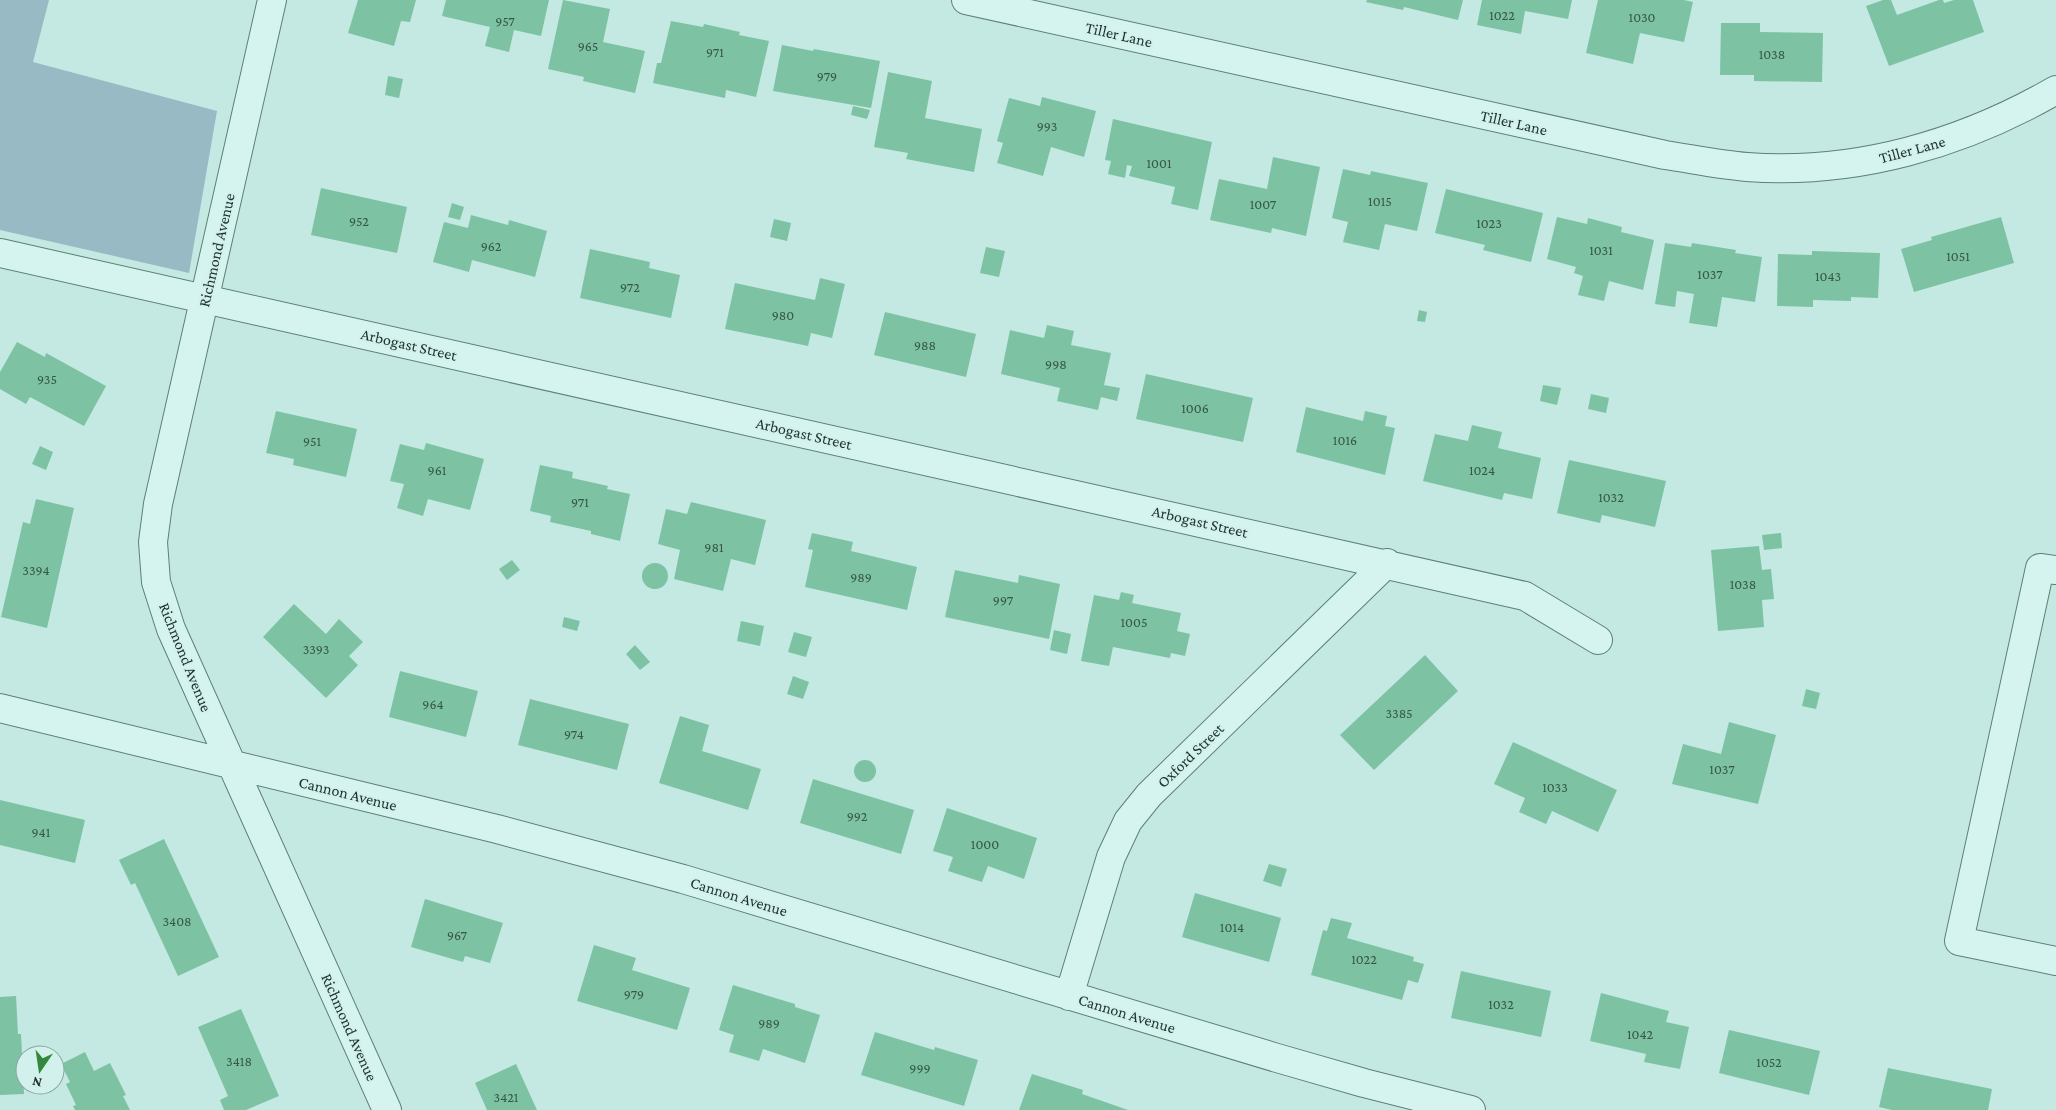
<svg xmlns="http://www.w3.org/2000/svg" width="2056" height="1110" font-family="'Crimson Pro',serif">
  <style>
    .green { fill: #98bac5 }
    .building { fill: #7dc3a3 }
    .lines { fill: none; stroke-linecap: round; stroke-linejoin: round }
    .minor-casing { stroke: #5c8174; stroke-width: 30 }
    .minor { stroke: #d5f4ef; stroke-width: 28 }
    .labels { text-anchor: middle; stroke-width: 4; stroke-linejoin: round; paint-order: stroke }
    .number-label { font-size: 14px; fill: #365649 }
    .street-label { font-size: 16px; fill: #1e322b; stroke: #d2f1ec }
  </style>
  <rect width="100%" height="100%" fill="#c3e9e2"/>
  <path class="green" d="M0 0H49L33 62 217 111 189 273 0 230Z"/>
  <path class="building" d="M358 0H416L410 22 401 21 394 46 348 33Z
    M446 0H549L541 36 514 30 509 52 485 46 490 27 442 16Z
    M563 0 610 9 603 42 645 51 635 93 583 81 584 77 548 69Z
    M1367 0H1463L1458 20 1404 7 1403 10 1366 2Z
    M1482 0H1572L1568 19 1525 11 1521 34 1477 25Z
    M1598 0H1684L1693 2 1684 42 1640 33 1633 64 1586 53Z
    M1883 0H1891L1897 15 1939 0H1943L1944 3 1954 0H1973L1984 32 1889 66 1866 6Z
    M671 21 703 27 704 24 740 32 739 35 769 41 756 97 726 90 725 98 653 83 657 63H661Z
    M1721 23H1760V32L1823 33 1822 82 1754 81V75H1720Z
    M782 45 813 51 814 49 880 61 871 108 773 91Z
    M888 72 932 81 925 118 982 129 974 172 906 159 908 153 874 147Z
    M388 76 403 79 399 98 385 95Z
    M1042 97 1096 111 1084 157 1051 147 1043 176 997 163 1003 143 997 141 1009 98 1040 106Z
    M853 106 870 110 867 119 851 115Z
    M1113 119 1212 142 1198 210 1171 204 1175 187 1129 176 1132 166 1127 165 1125 178 1108 174 1111 161 1105 160Z
    M1273 157 1320 167 1306 236 1272 228 1271 233 1210 220 1219 179 1267 189Z
    M1343 169 1370 175 1371 171 1428 183 1417 231 1385 224 1379 250 1343 242 1348 222 1332 218Z
    M321 188 407 207 397 253 311 235Z
    M1446 189 1543 213 1531 262 1483 250 1485 245 1435 233Z
    M452 203 464 207 460 220 448 217Z
    M471 215 508 225 509 220 547 231 535 277 472 260 469 272 433 262 444 222 468 228Z
    M1557 217 1587 224 1588 218 1622 227 1621 232 1654 240 1643 290 1609 281 1604 301 1578 295 1583 276 1574 273 1576 267 1547 259Z
    M2001 217 2014 263 1914 292 1901 249 1932 240 1931 237Z
    M774 219 791 223 787 241 770 237Z
    M1665 243 1691 247 1692 243 1736 250 1735 253 1762 257 1755 302 1722 297 1717 327 1689 323 1694 294 1677 291 1675 307 1655 304Z
    M986 247 1005 251 999 277 980 273Z
    M590 249 650 262 649 268 680 275 671 318 580 298Z
    M1812 251 1880 253 1878 298 1851 297V301L1813 300V307L1777 306 1778 254 1812 255Z
    M820 278 845 284 832 338 811 333 808 346 725 329 735 283 815 300Z
    M1419 310 1427 312 1425 322 1417 321Z
    M885 312 976 334 966 377 874 355Z
    M1047 325 1074 331 1071 345 1111 353 1104 385 1120 388 1117 401 1101 397 1098 410 1057 401 1060 388 1001 374 1010 330 1044 338Z
    M17 342 45 357 46 353 106 386 84 426 30 397 26 404 0 389V372Z
    M1146 374 1253 398 1243 442 1136 419Z
    M1543 385 1561 388 1557 405 1540 401Z
    M1591 394 1609 398 1606 413 1588 409Z
    M1306 407 1363 421 1365 411 1387 416 1385 426 1395 428 1385 475 1296 452Z
    M276 411 357 429 346 477 293 465 294 459 266 453Z
    M1472 425 1502 432 1498 448 1541 458 1532 499 1504 493 1502 500 1423 481 1435 434 1468 441Z
    M426 443 484 459 470 510 428 499 423 516 397 508 404 484 390 481 400 444 424 450Z
    M40 446 53 452 46 470 32 464Z
    M1569 460 1666 481 1655 527 1602 515 1600 523 1557 513Z
    M540 465 573 472 572 478 608 486 607 489 630 494 620 541 591 534V531L550 522 551 516 530 511Z
    M36 499 74 508 47 628 1 617 23 522 30 524Z
    M691 502 766 520 755 565 731 559 723 591 674 579 680 550 658 544 666 509 687 514Z
    M812 533 853 542 851 551 917 567 907 610 805 587 813 550 808 549Z
    M1781 533 1782 548 1764 550 1762 535Z
    M1759 546 1762 570 1771 569 1774 599 1762 600 1764 627 1718 631 1711 550Z
    M512 560 520 570 507 580 499 569Z
    M642 576a13 13 0 1 1 26 0a13 13 0 1 1-26 0Z
    M955 570 1018 583 1019 575 1060 584 1049 639 945 617Z
    M1121 592 1134 595 1132 603 1181 613 1177 631 1190 634 1185 656 1171 653 1170 658 1113 647 1109 666 1081 661 1094 595 1119 600Z
    M294 604 326 634 339 619 363 642 349 656 358 665 326 698 263 637Z
    M564 617 580 621 577 631 562 627Z
    M741 621 764 626 760 646 737 641Z
    M1054 630 1071 634 1067 654 1050 650Z
    M794 632 812 637 806 657 788 652Z
    M635 645 650 662 640 670 626 654Z
    M1425 655 1458 691 1374 770 1340 735Z
    M400 671 478 691 466 737 389 717Z
    M793 676 809 682 803 699 787 694Z
    M1806 689 1820 693 1816 709 1802 706Z
    M530 699 629 724 617 770 518 745Z
    M680 716 709 725 702 751 761 769 748 810 659 783Z
    M1729 722 1776 735 1758 804 1672 784 1683 744 1721 754Z
    M1513 742 1617 790 1598 832 1552 811 1546 824 1519 812 1525 798 1494 784Z
    M854 771a11 11 0 1 1 22 0a11 11 0 1 1-22 0Z
    M813 779 914 810 901 854 800 823Z
    M0 800 85 820 75 863 0 845Z
    M947 808 1037 838 1024 879 988 866 982 882 948 871 953 857 933 851Z
    M164 839 219 957 178 976 135 883 131 885 119 860Z
    M1269 864 1287 869 1281 887 1263 881Z
    M1195 893 1281 918 1269 962 1182 937Z
    M425 899 503 923 490 963 465 956 463 962 411 947Z
    M1331 918 1352 923 1347 938 1414 957 1413 961 1424 964 1418 983 1408 980 1402 1000 1311 975 1323 930 1327 931Z
    M594 945 636 958 632 970 690 988 677 1030 577 1001Z
    M1461 971 1551 991 1541 1037 1451 1018Z
    M733 985 795 1004V1007L820 1015 805 1063 763 1049 759 1061 729 1052 734 1035 719 1030Z
    M1601 993 1669 1011 1666 1022 1689 1027 1680 1069 1644 1062 1646 1054 1590 1041Z
    M16 996 18 1034H21L24 1094 0 1095V997Z
    M241 1009 279 1096 246 1110H224L220 1100 228 1096 198 1027Z
    M1729 1030 1820 1051 1809 1095 1719 1073Z
    M875 1032 934 1050 935 1047 978 1060 964 1106 861 1075Z
    M85 1052 94 1071 110 1063 126 1095 123 1096 130 1110H75L73 1106 76 1105 66 1084 70 1082 61 1064Z
    M516 1064 537 1110H487L475 1083Z
    M1888 1068 1992 1089 1988 1110H1892L1879 1107Z
    M1032 1074 1083 1090 1082 1094 1128 1110H1019Z"/>
  <g class="lines">
    <g class="minor-casing">
      <path id="minor" d="M272 0 158 504 153 542 156 582 171 629 387 1110
        M966 0 1665 155C1692 159 1720 165 1747 167 1856 175 1962 144 2056 90
        M0 253 1525 596 1598 640
        M2056 570 2040 568 1959 941 2056 961
        M0 708 497 829 683 879 1277 1058 1364 1083 1471 1110
        M1069 996 1111 857 1128 821 1149 795 1387 563"/>
    </g>
    <use href="#minor" class="minor"/>
  </g>
  <g class="labels">
    <g class="number-label">
      <text x="1502" y="20">1022</text>
      <text x="1642" y="22">1030</text>
      <text x="505" y="26">957</text>
      <text x="588" y="51">965</text>
      <text x="715" y="57">971</text>
      <text x="1772" y="59">1038</text>
      <text x="827" y="81">979</text>
      <text x="1047" y="131">993</text>
      <text x="1159" y="168">1001</text>
      <text x="1380" y="206">1015</text>
      <text x="1263" y="209">1007</text>
      <text x="359" y="226">952</text>
      <text x="1489" y="228">1023</text>
      <text x="491" y="251">962</text>
      <text x="1601" y="255">1031</text>
      <text x="1958" y="261">1051</text>
      <text x="1710" y="279">1037</text>
      <text x="1828" y="281">1043</text>
      <text x="630" y="292">972</text>
      <text x="783" y="320">980</text>
      <text x="925" y="350">988</text>
      <text x="1056" y="369">998</text>
      <text x="47" y="384">935</text>
      <text x="1195" y="413">1006</text>
      <text x="1345" y="445">1016</text>
      <text x="312" y="446">951</text>
      <text x="437" y="475">961</text>
      <text x="1482" y="475">1024</text>
      <text x="1611" y="502">1032</text>
      <text x="580" y="507">971</text>
      <text x="714" y="552">981</text>
      <text x="36" y="575">3394</text>
      <text x="861" y="582">989</text>
      <text x="1743" y="589">1038</text>
      <text x="1003" y="605">997</text>
      <text x="1134" y="627">1005</text>
      <text x="316" y="654">3393</text>
      <text x="433" y="709">964</text>
      <text x="1399" y="718">3385</text>
      <text x="574" y="739">974</text>
      <text x="1722" y="774">1037</text>
      <text x="1555" y="792">1033</text>
      <text x="857" y="821">992</text>
      <text x="41" y="837">941</text>
      <text x="985" y="849">1000</text>
      <text x="177" y="926">3408</text>
      <text x="1232" y="932">1014</text>
      <text x="457" y="940">967</text>
      <text x="1364" y="964">1022</text>
      <text x="634" y="999">979</text>
      <text x="1501" y="1009">1032</text>
      <text x="769" y="1028">989</text>
      <text x="1640" y="1039">1042</text>
      <text x="239" y="1066">3418</text>
      <text x="1769" y="1067">1052</text>
      <text x="920" y="1073">999</text>
      <text x="506" y="1102">3421</text>
    </g>
    <g class="street-label">
      <text transform="translate(1119 34) rotate(13)" y="6">Tiller Lane</text>
      <text transform="translate(1514 122) rotate(13)" y="6">Tiller Lane</text>
      <text transform="translate(1912 149) rotate(-15)" y="6">Tiller Lane</text>
      <text transform="translate(216 250) rotate(-77)" y="6">Richmond Avenue</text>
      <text transform="translate(409 344) rotate(13)" y="6">Arbogast Street</text>
      <text transform="translate(804 433) rotate(13)" y="6">Arbogast Street</text>
      <text transform="translate(1200 521) rotate(13)" y="6">Arbogast Street</text>
      <text transform="translate(186 657) rotate(68)" y="6">Richmond Avenue</text>
      <text transform="translate(1190 755) rotate(-44)" y="6">Oxford Street</text>
      <text transform="translate(348 793) rotate(14)" y="6">Cannon Avenue</text>
      <text transform="translate(739 896) rotate(17)" y="6">Cannon Avenue</text>
      <text transform="translate(1127 1013) rotate(17)" y="6">Cannon Avenue</text>
      <text transform="translate(350 1027) rotate(66)" y="6">Richmond Avenue</text>
    </g>
  </g>
  <g transform="translate(40 1070) rotate(193)"><circle r="24" fill="#d2f1ec" stroke="#8aa59f"/>
  <path d="M0-4L9 19L0 12L-9 19Z" fill="#32893d"/>
  <text y="-8" font-size="14" font-weight="bold" text-anchor="middle" fill="#1e322b">N</text>
  </g>
</svg>
